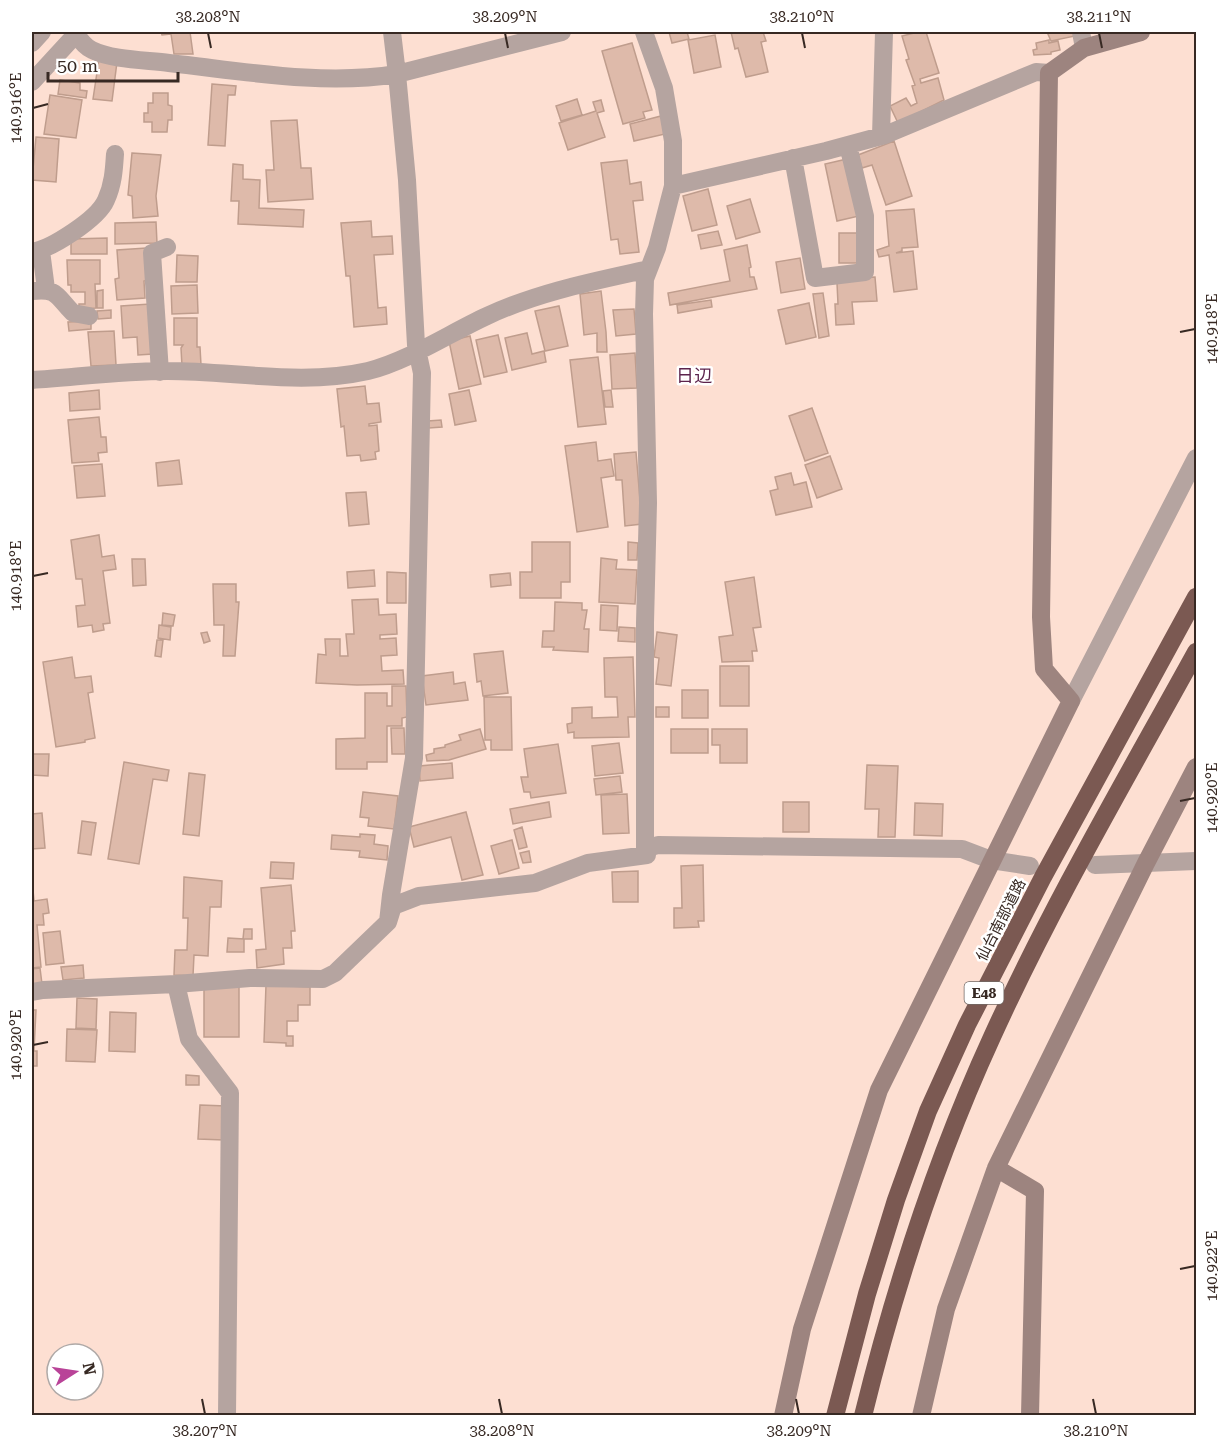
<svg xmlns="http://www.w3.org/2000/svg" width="1228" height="1447" font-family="'Roboto Serif','Noto Sans JP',serif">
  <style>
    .building { fill: #debaaa; stroke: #bf9d8d; stroke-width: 1.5 }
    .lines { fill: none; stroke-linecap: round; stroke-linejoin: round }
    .street { stroke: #b5a4a0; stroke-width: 18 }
    .secondary { stroke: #9d847f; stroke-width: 18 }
    .highway { stroke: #7b5952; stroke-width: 18 }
    .ticks { fill: none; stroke: #372923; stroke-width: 2 }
    .labels { text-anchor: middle; stroke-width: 5; stroke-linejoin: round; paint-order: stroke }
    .shield { fill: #fff; stroke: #736965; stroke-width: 1.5 }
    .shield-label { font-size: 14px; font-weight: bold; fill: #372923 }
    .street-label { font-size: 15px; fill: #372923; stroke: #fff }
    .quarter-label { font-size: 18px; fill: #5c234c; stroke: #fff }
    .neatline { fill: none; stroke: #372923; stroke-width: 2 }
    .ticks-label { font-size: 15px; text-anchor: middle; fill: #372923 }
  </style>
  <rect width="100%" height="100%" fill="#fddfd2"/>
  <path class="building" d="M161 32H190L193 54H174L171 34 162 35Z
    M669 32H687L689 39 672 43Z
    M731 32H763L766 41 761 42 768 72 746 77 738 48 735 49Z
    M918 32H926L939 73 920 79 921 83 938 78 944 100 898 123 890 106 906 98 911 106 917 103 912 86 915 85 906 60 909 59 902 36Z
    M1047 32H1074L1075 36 1051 41Z
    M715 35 721 67 694 73 688 40Z
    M1049 40V43L1058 41 1060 50 1051 52V54L1034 55 1033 50 1037 49 1036 43Z
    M632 43 652 110 643 112 645 118 623 124 602 51Z
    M99 59 117 62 112 101 93 99Z
    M60 80 80 83V90L87 91 86 98 58 94Z
    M212 84 236 86 235 95H228L225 146 208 145Z
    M153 93H168V105L172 106V120H168L167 132H152V122H144V113H148V103H153Z
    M50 95 82 100 76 138 44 134Z
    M577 99 582 115 561 121 556 106Z
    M601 100 604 111 597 113 605 137 568 150 559 123 596 111 593 102Z
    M661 116 665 134 634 141 630 124Z
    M297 120 301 168H311L313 199 268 202 266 170H274L271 121Z
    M36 137 59 139 56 182 32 180Z
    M894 141 912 196 886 205 872 165 862 168 858 155Z
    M132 153 161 155 156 196 158 216 133 218 132 196 128 195Z
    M847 159 859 216 837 221 825 164Z
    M627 160 630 184 641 182 643 200 633 201 639 252 620 254 618 239 611 240 601 163Z
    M233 164 243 165V179L260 180 259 208 304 210 303 227 238 224 239 201H231Z
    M708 189 717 225 692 231 683 196Z
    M750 199 760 232 736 239 727 206Z
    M914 209 918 247 902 248V251L896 253 913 251 917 289 894 292 889 255 879 257 877 250 889 246 886 211Z
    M371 221 372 237 392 236 393 254 374 255 378 308 386 307 387 324 354 327 350 276H346L341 223Z
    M156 222 157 243 115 244V223Z
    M718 231 722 245 701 249 698 235Z
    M839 233H861V263H839Z
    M107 238V254H71V239Z
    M747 245 751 267 749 268 750 277H754L757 289 670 305 668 293 730 281 724 250Z
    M146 248 148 280 144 281 145 298 117 300 115 279 119 278 117 250Z
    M177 255 198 256 197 282H176Z
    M800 258 805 289 781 293 776 262Z
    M67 260H100V284H95L96 308 79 309V304H85V292H71V285H68Z
    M875 277 877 301 852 302 854 324 836 325 835 304H838L837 283 854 278Z
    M197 285 198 313 172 314 171 286Z
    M103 290V308H97V291Z
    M601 291 606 332 607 352H597V333L584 335 580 294Z
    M823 293 829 336 819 338 813 294Z
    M711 300 712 307 678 313 677 305Z
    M809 303 816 337 786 344 778 310Z
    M150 304 153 354 138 355 137 337 123 338 121 306Z
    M559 306 568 346 545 351 535 311Z
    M634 309 636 334 616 336 613 310Z
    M111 310V318L98 319 97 311Z
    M174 318H197V347H200L201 365 182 366 181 348 183 345H174Z
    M91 321V329L69 331 68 322Z
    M114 331 116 365 91 366 88 332Z
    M527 333 532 354 544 351 546 362 512 370 505 338Z
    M498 335 507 372 484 377 476 340Z
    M470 336 481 384 459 389 449 341Z
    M635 353 637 388 612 389 610 355Z
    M598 357 606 424 578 427 570 360Z
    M365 386 367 404 379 403 381 422 369 424V426L377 425 379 451 375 452 376 459 361 461 360 455 347 456 344 426 341 427 337 389Z
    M99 390 100 409 70 411 69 393Z
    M469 390 476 421 455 425 449 394Z
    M611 390 613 407H605L603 391Z
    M812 408 828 453 805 461 789 416Z
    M99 417 101 437H106L107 452 98 453 99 461 72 463 68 420Z
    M441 420 442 427 429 428 428 421Z
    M596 442 598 461 611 459 614 476 601 478 608 527 577 532 565 446Z
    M636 452 642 524 625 526 622 480H616L614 454Z
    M830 456 842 489 817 498 805 465Z
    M179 460 182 484 158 486 156 463Z
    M102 464 105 496 77 498 74 466Z
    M791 473 794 485 806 482 812 507 776 515 770 491 778 489 775 477Z
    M366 492 369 524 349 526 346 493Z
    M99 535 102 557 114 555 116 569 103 571 110 623 103 624 104 630 93 632 92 625 78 627 76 606 85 605 82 579H76L71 540Z
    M532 542H570V582H561V598H520V572H532Z
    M628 542 638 543 637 560H628Z
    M601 558 617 560 616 569 637 570 635 604 599 602Z
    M132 559H145L146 585 133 586Z
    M374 570 375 586 348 588 347 572Z
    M387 572 406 573V603H387Z
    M510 573 511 585 491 587 490 575Z
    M754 577 761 627 753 628 757 651H752L753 661 722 662 719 637 733 635 725 582Z
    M213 584H236V602H239L235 656H223L224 625H214Z
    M378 599 379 615 396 614 397 634 380 635V639L396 638 397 655 381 656 382 671 403 670 404 684 357 685 316 683 318 654 326 655 325 639H340V656H348L346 634H354L352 600Z
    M555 602 582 603V610H587L584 629H589L588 652 553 650 554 647H542L543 631H554Z
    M601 605 618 606 617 631 600 630Z
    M163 613 175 615 173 626 162 625Z
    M159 625 171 627 170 640 158 638Z
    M619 627 635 628V642L618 641Z
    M207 632 210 641 204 643 201 633Z
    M657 632 677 635 671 686 656 684 659 658 654 657Z
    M157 640H163L161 657 155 656Z
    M503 651 508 693 483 696 481 681 477 682 474 654Z
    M72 657 75 678 91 676 93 692 88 693 95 738 85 740V742L56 747 43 662Z
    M633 657 635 717H628L629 737 574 738V732L568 733 567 724 572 723V708L592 707V718L618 717 617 697H605L604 658Z
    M720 666H749V706H720Z
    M453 672 454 684 465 682 468 700 426 705 422 676Z
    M392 686H406L407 717 402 718V726H387V762H367V769H336V739L365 738V693H387V706H392Z
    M682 690H708V718H682Z
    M484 697H511L512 750H491V740H485Z
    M656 707H669V717H656Z
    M391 728H404L405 754H392Z
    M480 729 486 749 449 760 427 761 426 755 434 753V749L445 747V745L461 740 459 735Z
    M671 729H708V753H671Z
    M712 729H747V763H720V745H712Z
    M619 743 623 773 595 776 592 746Z
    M558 744 566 793 531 798 530 792H524L521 777H528L524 749Z
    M32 754H49L48 776 32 775Z
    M124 762 169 770 167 781 153 779 139 864 108 859Z
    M452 763 453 778 420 781 419 766Z
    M867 765 898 766 895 837H878L879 809H865Z
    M189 773 205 775 199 836 183 834Z
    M620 776 622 792 596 795 594 779Z
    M363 792 398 796 394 829 368 826 369 818 360 817Z
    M627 794 629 833 603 834 601 795Z
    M549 802 551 817 513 824 510 809Z
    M783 802H809V832H783Z
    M915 803 943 804 942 836 914 835Z
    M466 812 483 875 462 880 451 837 414 847 409 827Z
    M42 813 45 848 32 849V814Z
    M82 821 96 823 91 855 78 853Z
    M522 827 527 847 519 849 514 830Z
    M360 834 375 835 374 844 388 846 387 860 359 857 360 851 331 849 332 835 360 837Z
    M512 840 519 868 499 874 491 846Z
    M529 851 531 862 523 863 520 853Z
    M271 862 294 863 293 879 270 878Z
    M703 865 704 921H698L699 927 674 928V908H682L681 866Z
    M638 871V902H613L612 872Z
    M184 877 222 881 221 907H210L208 956 194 955 193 976 174 975 175 950H187L188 918H183Z
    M32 879 34 901 47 899 49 913 43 914 44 925H37L41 967 32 968Z
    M291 885 295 931H291L292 948H283L284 964 257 968 256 950 266 949 261 888Z
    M244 929H252V939H243Z
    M60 931 64 963 46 965 43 933Z
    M228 938 244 939V952H227Z
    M83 965 84 978 63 980 61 967Z
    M40 968 42 984 32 985V969Z
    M204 985H239V1037H204Z
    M266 985 310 987V1005H298V1021H287V1036H293V1046H286V1043L264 1042Z
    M77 998 97 999 96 1029 76 1028Z
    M32 1010H36L34 1050 32 1049Z
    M110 1012 136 1013 135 1052 109 1051Z
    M67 1029 97 1030 95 1062 66 1061Z
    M32 1051H37V1066H32Z
    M186 1075 199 1076V1085H186Z
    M200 1105 226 1106 224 1140 198 1139Z"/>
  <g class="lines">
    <path class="street" d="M392 32 397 74 562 32
      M644 32 664 88 673 141V186L657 248 645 279 644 314 648 503 645 623V849
      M1081 32 1084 48
      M76 34C80 40 85 47 92 50 112 60 146 60 169 63 243 71 322 86 397 74L407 180 416 345 422 373 414 758 391 895 388 922
      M32 43 42 32
      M32 82 78 32
      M881 136 884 32
      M793 158 815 278 865 272V216L848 145
      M673 186 826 151 885 135 1036 72 1049 73
      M41 251 46 289
      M32 252C51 249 98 219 106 200 113 185 114 170 115 154
      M32 291C58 288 56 296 73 313L89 316
      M160 372 152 253 167 247
      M32 380C77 377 123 371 168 371 234 371 302 386 368 371 408 361 450 333 487 316 538 292 595 281 649 269
      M1071 701 1196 458
      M1095 865 1196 861
      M176 984 189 1039 230 1093 227 1416
      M32 992 43 990 176 984 250 978 323 979 335 973 388 922 393 906 419 896 535 883 588 863 647 855 645 849 658 845 962 849 991 860 1030 866"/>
    <path class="secondary" d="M996 1168 1035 1191 1030 1416
      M783 1416 802 1329 879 1090 1071 701 1044 669 1041 617 1049 73 1084 48 1141 32
      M921 1416 946 1309 996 1168 1146 863 1196 767"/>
    <path class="highway" d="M835 1416 867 1294 896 1200 928 1111 967 1025 1043 877 1196 597
      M863 1416C895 1286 936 1159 992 1037 1052 905 1126 779 1196 652"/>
  </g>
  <path class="ticks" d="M208 33 211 48M505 33 508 48M802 33 805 48M1099 33 1102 48M33 108 48 104M1180 332 1195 329M33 576 48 573M1180 801 1195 798M33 1045 48 1042M1180 1269 1195 1266M202 1399 205 1414M499 1399 502 1414M796 1399 799 1414M1093 1399 1096 1414"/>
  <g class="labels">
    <rect class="shield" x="964.5" y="982" width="39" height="22" rx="4.5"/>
    <g class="shield-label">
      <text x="984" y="998">E48</text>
    </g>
    <g class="street-label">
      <text transform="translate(1001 920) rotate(-63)" y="5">仙台南部道路</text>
    </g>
    <g class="quarter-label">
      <text x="694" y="382">日辺</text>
    </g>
  </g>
  <rect width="1228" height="1447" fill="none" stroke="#ffffff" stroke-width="66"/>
  <g transform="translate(75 1372) rotate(78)"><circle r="28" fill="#ffffff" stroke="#afa9a7" stroke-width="1.5"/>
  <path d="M0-4.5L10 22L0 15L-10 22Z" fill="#b94398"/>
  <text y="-9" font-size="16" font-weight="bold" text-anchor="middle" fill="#372923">N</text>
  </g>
  <path d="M48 72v9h130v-9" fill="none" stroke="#372923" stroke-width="3"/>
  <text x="57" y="72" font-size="18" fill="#372923" stroke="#ffffff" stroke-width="4.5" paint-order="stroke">50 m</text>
  <rect x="33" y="33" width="1162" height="1381" class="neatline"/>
  <g class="ticks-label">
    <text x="208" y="22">38.208°N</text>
    <text x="505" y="22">38.209°N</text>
    <text x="802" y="22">38.210°N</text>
    <text x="1099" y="22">38.211°N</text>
    <text transform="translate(16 108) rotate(-90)" y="5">140.916°E</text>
    <text transform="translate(1212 329) rotate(-90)" y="5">140.918°E</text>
    <text transform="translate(16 576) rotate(-90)" y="5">140.918°E</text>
    <text transform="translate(1212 798) rotate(-90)" y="5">140.920°E</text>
    <text transform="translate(16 1045) rotate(-90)" y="5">140.920°E</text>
    <text transform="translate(1212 1266) rotate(-90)" y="5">140.922°E</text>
    <text x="205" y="1436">38.207°N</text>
    <text x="502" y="1436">38.208°N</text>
    <text x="799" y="1436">38.209°N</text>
    <text x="1096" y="1436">38.210°N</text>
  </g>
</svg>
